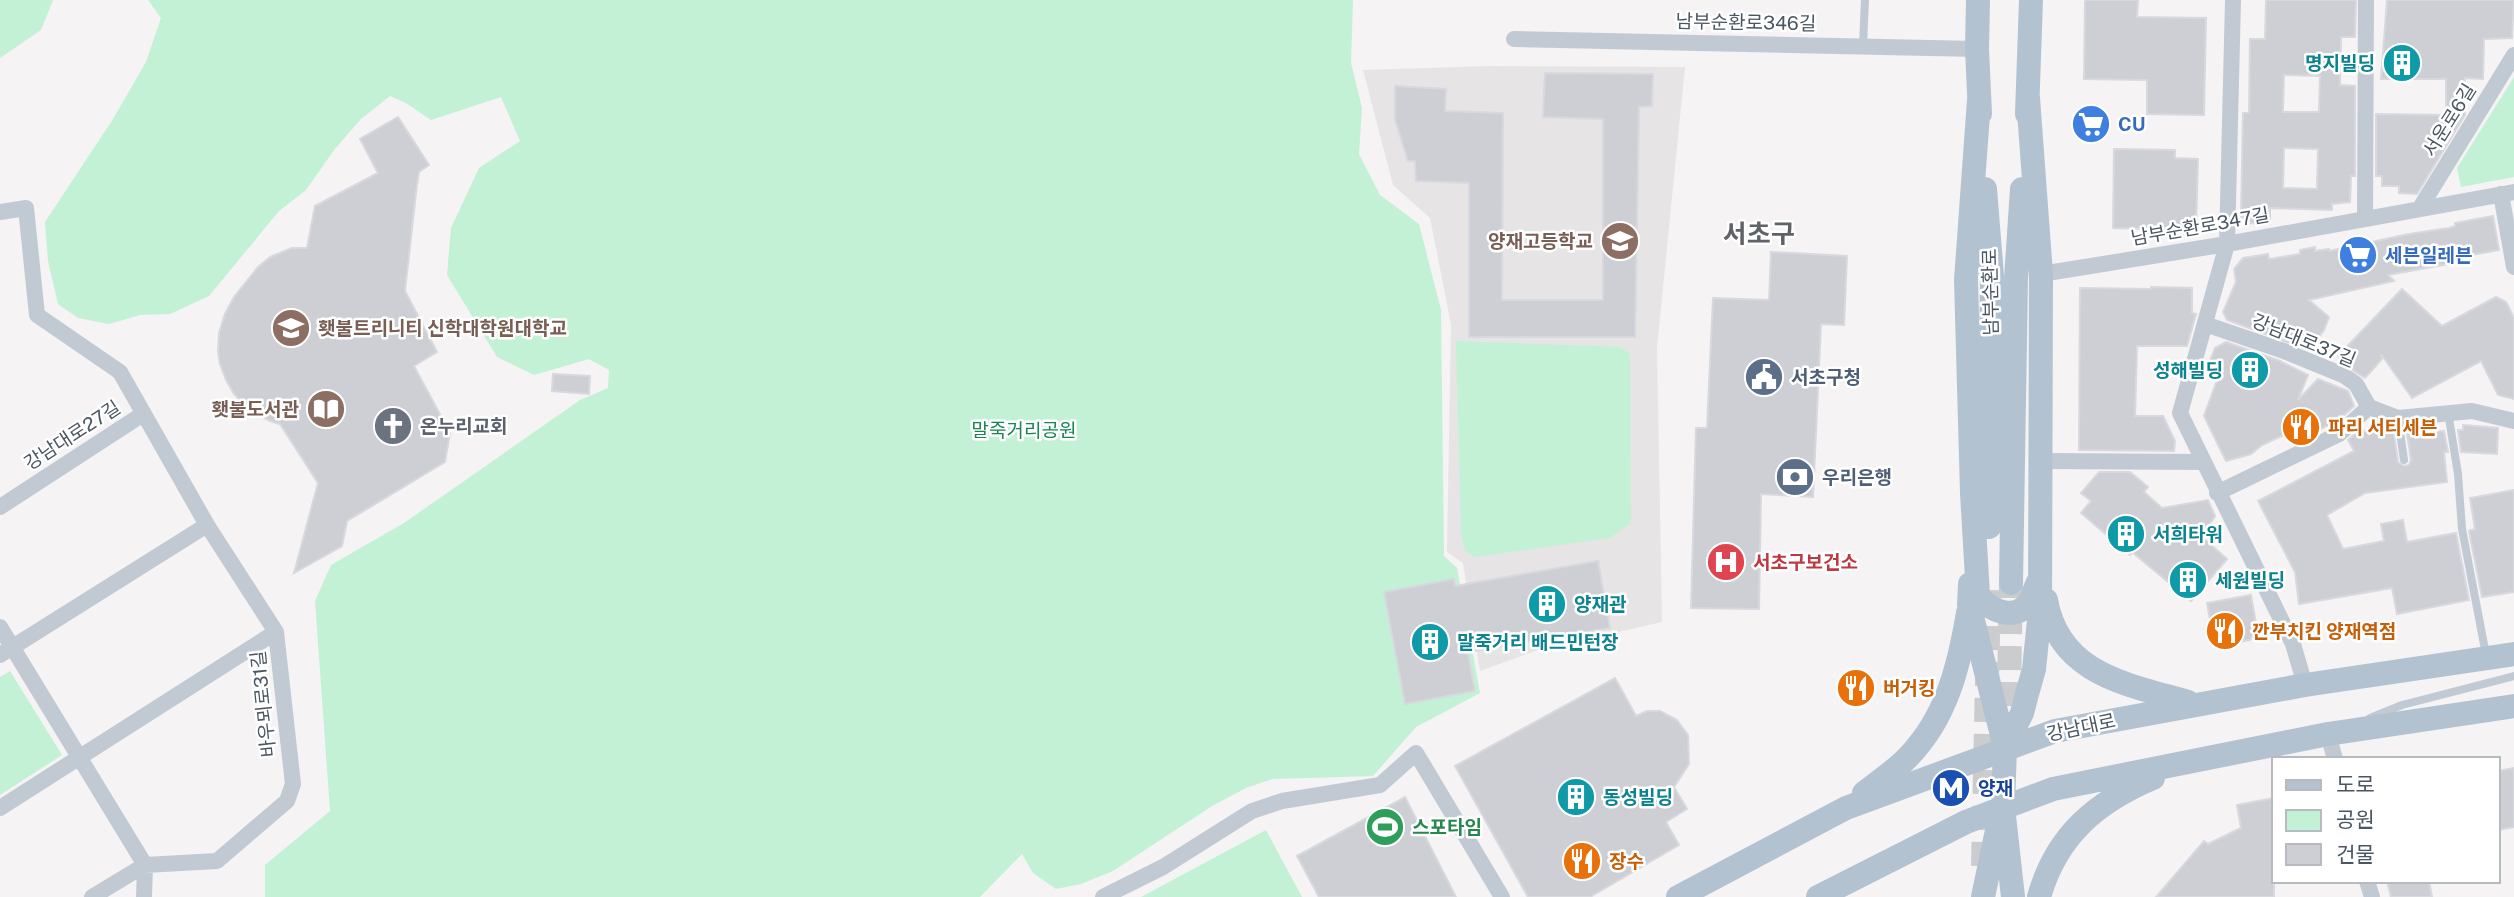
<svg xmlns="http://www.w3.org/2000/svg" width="2514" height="897" font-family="'Public Sans','Noto Sans KR',sans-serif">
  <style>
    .education { fill: #e6e4e5 }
    .green { fill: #c3f1d5 }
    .building { fill: #cdcfd5; stroke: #d7d9de; stroke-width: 2; fill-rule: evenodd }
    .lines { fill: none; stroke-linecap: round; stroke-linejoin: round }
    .primary-tunnel { stroke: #caccce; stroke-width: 24; stroke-dasharray: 24 12; stroke-linecap: butt }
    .service { stroke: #c1cad2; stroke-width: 8 }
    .minor { stroke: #c1cad2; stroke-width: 16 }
    .primary { stroke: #b3c2d1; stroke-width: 24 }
    .labels { text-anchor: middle; stroke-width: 5; stroke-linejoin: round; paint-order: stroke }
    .street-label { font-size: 19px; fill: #4a5661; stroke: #fff }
    .culture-label { font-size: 19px; font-weight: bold; fill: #0d838f; stroke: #fff; text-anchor: start }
    .shop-label { font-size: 19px; font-weight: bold; fill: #366cbe; stroke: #fff; text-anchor: start }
    .education-label { font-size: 19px; font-weight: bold; fill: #785e54; stroke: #fff; text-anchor: end }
    .service-label { font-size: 19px; font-weight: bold; fill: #4e5e75; stroke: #fff; text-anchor: start }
    .worship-label { font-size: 19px; font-weight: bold; fill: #5b616d; stroke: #fff; text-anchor: start }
    .food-label { font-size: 19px; font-weight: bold; fill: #c56008; stroke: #fff; text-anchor: start }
    .park-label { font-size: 19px; fill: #17864f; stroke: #fff }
    .health-label { font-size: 19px; font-weight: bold; fill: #be3a42; stroke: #fff; text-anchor: start }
    .transit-label { font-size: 19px; font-weight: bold; fill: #164399; stroke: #fff; text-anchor: start }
    .leisure-label { font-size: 19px; font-weight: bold; fill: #27864d; stroke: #fff; text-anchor: start }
    .district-label { font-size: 26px; font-weight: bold; fill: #5f6368; stroke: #fff }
  </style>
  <rect width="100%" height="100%" fill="#f5f3f3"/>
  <path class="education" d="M1492 66 1685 67 1657 348 1662 622 1535 651 1480 671 1463 563 1447 552 1451 324 1430 218 1393 185 1363 70Z"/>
  <path class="green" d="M0 0H53L41 30 0 58Z
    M148 0H1353L1351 63 1362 108 1359 154 1380 195 1419 224 1441 310 1444 556 1457 568 1480 693 1416 727 1373 776 1273 779 1246 788 1212 806 1113 871 1081 884 1056 889 1033 873 1022 854 980 897H265V865L330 811 315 601 331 565 404 523 580 400 608 388 609 370 589 359 534 375 497 357 447 275 451 228 479 168 520 141 501 97 431 120 406 103 390 96 361 119 334 150 306 190 279 211 209 296 170 314 140 315 109 324 78 318 58 304 48 261 45 222 113 119 146 62 161 18Z
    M2514 77V177L2461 187 2457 168Z
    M1456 341 1620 347 1630 354 1631 523 1610 538 1475 557 1465 551 1461 534Z
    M10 671 62 755 0 795V677Z
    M1266 830 1302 897H1141Z"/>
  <path class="building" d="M2085 0H2138L2137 17 2206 18 2204 115 2147 114V80L2084 79Z
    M2266 0H2356L2355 37H2341L2340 85 2355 86V176H2351L2350 202 2332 204V210L2270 208V224L2247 223 2241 216 2243 113H2249L2250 39H2265ZM2284 75 2320 76 2319 112H2283ZM2284 148 2318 149 2317 189 2283 188Z
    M2387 0H2514L2512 38 2484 39 2483 79 2465 78V115L2417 194 2399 193V186H2382V176H2376V114L2446 115V79H2381Z
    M1545 73 1653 74 1652 106 1639 107 1635 337H1469V183L1416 181 1415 161H1408L1395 119V86L1446 89 1445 111 1503 113 1502 300H1603V119L1543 117Z
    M398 117 429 165 419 172 417 184 405 291 437 352 414 366 450 433 445 462 347 521 342 546 294 573 318 483 280 424 270 421 249 409 234 394 226 380 220 364 218 352 219 333 225 314 234 297 258 267 270 257 292 248H307L315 206 378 173 360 139Z
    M2114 149 2175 150V158L2198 159 2196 227H2173V235L2152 234V229L2113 228Z
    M2493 216 2499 250 2450 259 2448 264 2388 275 2394 281 2309 300 2329 317 2324 330 2309 350 2227 320 2223 312 2236 282 2234 269 2243 258 2268 254 2269 259 2300 254V250L2315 247V251L2329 249V251L2409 234 2449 228 2455 226V223Z
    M1771 252 1847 256 1844 325 1821 324 1813 497 1761 494 1759 609 1691 608 1696 428H1707L1713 298 1769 300Z
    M2151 287 2192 288V313L2196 314 2187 346H2137L2135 416H2163L2175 441 2174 451 2079 450 2080 288 2151 289Z
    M2402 289 2442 326 2496 297 2506 302 2514 318V399L2498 395 2481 361 2412 398 2381 354 2382 359 2365 378 2343 364 2338 356Z
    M2226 342 2280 361 2308 375 2298 400 2318 379 2348 391 2354 406 2338 421 2290 443 2286 434 2262 445 2251 454 2226 461 2204 416 2219 375 2206 371 2215 348Z
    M553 374 590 376 589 394 552 391Z
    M2463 425 2498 428 2497 454 2461 452 2458 430H2463Z
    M2390 426 2393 427 2398 462 2404 466 2409 465 2411 460 2407 433 2444 431 2448 452H2444L2447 482 2365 493 2327 515 2343 549 2384 541 2381 524 2403 520 2407 542 2456 533 2469 600 2397 614 2392 588 2299 604 2295 572 2258 501 2354 451 2348 440 2357 432Z
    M2099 472H2130L2148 487 2144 492 2162 508 2208 500 2215 516 2202 537 2227 559 2191 601 2132 552 2130 555 2081 513 2091 501 2081 493Z
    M2514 490V592L2482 597 2469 531 2475 529 2470 498Z
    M1598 561 1610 628 1468 652 1475 691 1405 704 1384 592 1454 579 1455 586Z
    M2251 595 2257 629 2250 640 2224 644 2213 637 2207 603Z
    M1615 678 1636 716 1647 711H1660L1677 720 1688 735 1689 764 1674 787 1687 809 1666 822 1679 845 1590 897H1528L1455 766Z
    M2514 768V827L2498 830V771Z
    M1405 797 1456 897H1319L1297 856Z
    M2274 798V897H2156L2204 841 2208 844 2241 828 2237 805Z
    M2387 881H2429L2432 897H2391Z"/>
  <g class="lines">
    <path class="primary-tunnel" d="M2008 742 2011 583
      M1983 866 1989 588"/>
    <path class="service" d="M1863 45 1865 0
      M2448 412 2458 474 2462 529 2486 655
      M2398 418 2404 460
      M2370 718 2402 705 2514 676"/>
    <path class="minor" d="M2233 0 2227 244 2180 413 2293 644 2305 685
      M1514 39 1977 49
      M2501 194 2514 267
      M2420 208 2514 55
      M0 212 26 208 37 315 120 372 207 525 276 632 293 784 287 801 217 861 145 865 92 897
      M2365 219 2366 0
      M2041 274 2227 244 2514 192
      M2205 324 2284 351 2343 375 2356 384 2369 407 2339 434 2217 493
      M2369 407 2398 418 2472 411 2514 421
      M2041 461 2204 462
      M0 507 143 414
      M0 627 145 865 144 897
      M0 655 207 525
      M2328 734 2335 759
      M0 808 276 632
      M2367 881 2372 897
      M1103 897 1163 867 1252 811 1282 801 1380 785 1416 753 1502 897"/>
    <path class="primary" d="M1978 0 1977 49 1980 114
      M1979 100 1966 280 1972 493 1978 595C1988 611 2017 622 2029 602 2033 597 2035 588 2038 582
      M2027 114 2031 0
      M1985 189 1992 276 1989 527
      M2011 583 2016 279 2022 189
      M1970 584 1969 605 2005 747 2003 807 2013 897
      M2046 600C2059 674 2126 684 2188 702
      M2005 747 2022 713 2027 694 2034 669 2040 611 2041 274 2028 98
      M1864 793C1882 779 1903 765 1917 747 1949 709 1960 660 1968 613
      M1678 897 1846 808 2055 731 2305 685 2514 654
      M1818 897 1966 822 2053 789 2328 734 2514 706
      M1983 897 1999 821
      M2039 897C2056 836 2096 802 2153 778"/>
  </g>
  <defs>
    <g id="building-disc" transform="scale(2.0125)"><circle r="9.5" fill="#0f9aa8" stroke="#fff"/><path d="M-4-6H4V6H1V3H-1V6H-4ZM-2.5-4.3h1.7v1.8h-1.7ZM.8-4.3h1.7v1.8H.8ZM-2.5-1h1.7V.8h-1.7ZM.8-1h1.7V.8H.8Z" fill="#fff"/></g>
    <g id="supermarket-disc" transform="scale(2.0125)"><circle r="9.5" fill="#3f7fe0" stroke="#fff"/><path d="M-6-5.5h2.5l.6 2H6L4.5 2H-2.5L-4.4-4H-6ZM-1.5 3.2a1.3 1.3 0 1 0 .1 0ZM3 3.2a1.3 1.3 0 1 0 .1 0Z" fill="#fff"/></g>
    <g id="school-disc" transform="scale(2.0125)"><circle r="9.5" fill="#8d6e63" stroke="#fff"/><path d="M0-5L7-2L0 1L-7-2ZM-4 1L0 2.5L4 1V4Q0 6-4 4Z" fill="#fff"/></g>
    <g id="civic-disc" transform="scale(2.0125)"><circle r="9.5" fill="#5c6f8a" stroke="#fff"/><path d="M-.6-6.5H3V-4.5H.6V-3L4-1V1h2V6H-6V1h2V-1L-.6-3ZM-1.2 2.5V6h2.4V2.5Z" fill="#fff"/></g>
    <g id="library-disc" transform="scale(2.0125)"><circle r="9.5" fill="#8d6e63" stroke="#fff"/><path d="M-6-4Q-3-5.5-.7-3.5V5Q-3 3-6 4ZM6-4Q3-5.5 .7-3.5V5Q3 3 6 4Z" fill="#fff"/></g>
    <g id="church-disc" transform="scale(2.0125)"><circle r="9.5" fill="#6b7280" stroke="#fff"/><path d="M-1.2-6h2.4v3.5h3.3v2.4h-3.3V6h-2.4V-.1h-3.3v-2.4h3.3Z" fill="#fff"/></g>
    <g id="restaurant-disc" transform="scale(2.0125)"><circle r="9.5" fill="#e8710a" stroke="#fff"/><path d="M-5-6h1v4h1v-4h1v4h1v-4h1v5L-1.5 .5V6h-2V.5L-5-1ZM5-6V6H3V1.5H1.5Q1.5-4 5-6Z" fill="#fff"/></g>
    <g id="bank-disc" transform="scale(2.0125)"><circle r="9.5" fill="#5c6f8a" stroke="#fff"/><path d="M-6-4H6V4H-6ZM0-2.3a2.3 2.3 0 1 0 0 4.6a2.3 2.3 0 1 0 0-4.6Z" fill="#fff"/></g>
    <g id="hospital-disc" transform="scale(2.0125)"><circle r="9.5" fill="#e0444e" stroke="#fff"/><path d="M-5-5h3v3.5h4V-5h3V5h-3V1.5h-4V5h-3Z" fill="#fff"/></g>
    <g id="metro-disc" transform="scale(2.0125)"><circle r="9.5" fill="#1a4fb4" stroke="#fff"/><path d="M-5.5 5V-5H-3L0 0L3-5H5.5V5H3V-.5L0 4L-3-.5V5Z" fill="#fff"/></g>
    <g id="stadium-disc" transform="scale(2.0125)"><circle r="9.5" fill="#2e9e5b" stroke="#fff"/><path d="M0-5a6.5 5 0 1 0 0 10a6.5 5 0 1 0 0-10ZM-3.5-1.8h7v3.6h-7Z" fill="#fff"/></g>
  </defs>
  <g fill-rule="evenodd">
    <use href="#building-disc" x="2402" y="63"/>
    <use href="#supermarket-disc" x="2091" y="124"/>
    <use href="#school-disc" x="1620" y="241"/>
    <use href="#supermarket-disc" x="2358" y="255"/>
    <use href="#school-disc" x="291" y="328"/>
    <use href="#building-disc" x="2250" y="370"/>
    <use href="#civic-disc" x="1764" y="377"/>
    <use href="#library-disc" x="326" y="409"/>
    <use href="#church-disc" x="393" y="426"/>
    <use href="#restaurant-disc" x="2301" y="427"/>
    <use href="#bank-disc" x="1795" y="477"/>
    <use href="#building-disc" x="2126" y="534"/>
    <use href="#hospital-disc" x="1726" y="562"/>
    <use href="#building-disc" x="2188" y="580"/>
    <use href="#building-disc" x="1547" y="604"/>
    <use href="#restaurant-disc" x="2225" y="631"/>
    <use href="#building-disc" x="1430" y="642"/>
    <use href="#restaurant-disc" x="1856" y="688"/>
    <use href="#metro-disc" x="1951" y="788"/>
    <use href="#building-disc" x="1576" y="797"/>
    <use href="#stadium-disc" x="1385" y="827"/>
    <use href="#restaurant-disc" x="1582" y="861"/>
  </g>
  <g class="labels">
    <g class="street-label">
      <text transform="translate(1746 22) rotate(1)" y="7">남부순환로346길</text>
      <text transform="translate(2449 120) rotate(-58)" y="7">서운로6길</text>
      <text transform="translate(2200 226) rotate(-10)" y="7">남부순환로347길</text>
      <text transform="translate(1990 292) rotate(-91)" y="7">남부순환로</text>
      <text transform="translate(2304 340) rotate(22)" y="7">강남대로37길</text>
      <text transform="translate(72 435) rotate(-33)" y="7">강남대로27길</text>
      <text transform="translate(263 704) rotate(-96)" y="7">바우뫼로31길</text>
      <text transform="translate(2081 727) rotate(-12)" y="7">강남대로</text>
    </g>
    <g class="culture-label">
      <text x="2375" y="70" text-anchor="end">명지빌딩</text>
      <text x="2223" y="377" text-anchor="end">성해빌딩</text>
      <text x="2153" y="541">서희타워</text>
      <text x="2215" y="587">세원빌딩</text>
      <text x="1574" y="611">양재관</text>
      <text x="1457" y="649">말죽거리 배드민턴장</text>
      <text x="1603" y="804">동성빌딩</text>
    </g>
    <g class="shop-label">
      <text x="2118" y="131">CU</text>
      <text x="2385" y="262">세븐일레븐</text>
    </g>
    <g class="education-label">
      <text x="1593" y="248">양재고등학교</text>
      <text x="318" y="335" text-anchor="start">횃불트리니티 신학대학원대학교</text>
      <text x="299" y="416">횃불도서관</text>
    </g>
    <g class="service-label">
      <text x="1791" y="384">서초구청</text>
      <text x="1822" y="484">우리은행</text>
    </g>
    <g class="worship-label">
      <text x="420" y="433">온누리교회</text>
    </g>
    <g class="food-label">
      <text x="2328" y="434">파리 서티세븐</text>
      <text x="2252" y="638">깐부치킨 양재역점</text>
      <text x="1883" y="695">버거킹</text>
      <text x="1609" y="868">장수</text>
    </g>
    <g class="park-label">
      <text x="1024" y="437">말죽거리공원</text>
    </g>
    <g class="health-label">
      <text x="1753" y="569">서초구보건소</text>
    </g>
    <g class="transit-label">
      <text x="1978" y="795">양재</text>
    </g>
    <g class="leisure-label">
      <text x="1412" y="834">스포타임</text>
    </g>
    <g class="district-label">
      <text x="1759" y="243">서초구</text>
    </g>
  </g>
  <rect x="2272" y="757" width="228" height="126" fill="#ffffff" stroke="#b7bbc0" stroke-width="2"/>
  <rect x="2286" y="780" width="35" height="10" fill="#b3c2d1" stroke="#b7bbc0" stroke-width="2"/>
  <text x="2336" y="792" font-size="21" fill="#4a5661">도로</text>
  <rect x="2286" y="810" width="35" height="21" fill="#c3f1d5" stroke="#b7bbc0" stroke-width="2"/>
  <text x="2336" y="827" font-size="21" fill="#4a5661">공원</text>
  <rect x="2286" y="844" width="35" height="21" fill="#cdcfd5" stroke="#b7bbc0" stroke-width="2"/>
  <text x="2336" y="862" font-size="21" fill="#4a5661">건물</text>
</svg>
